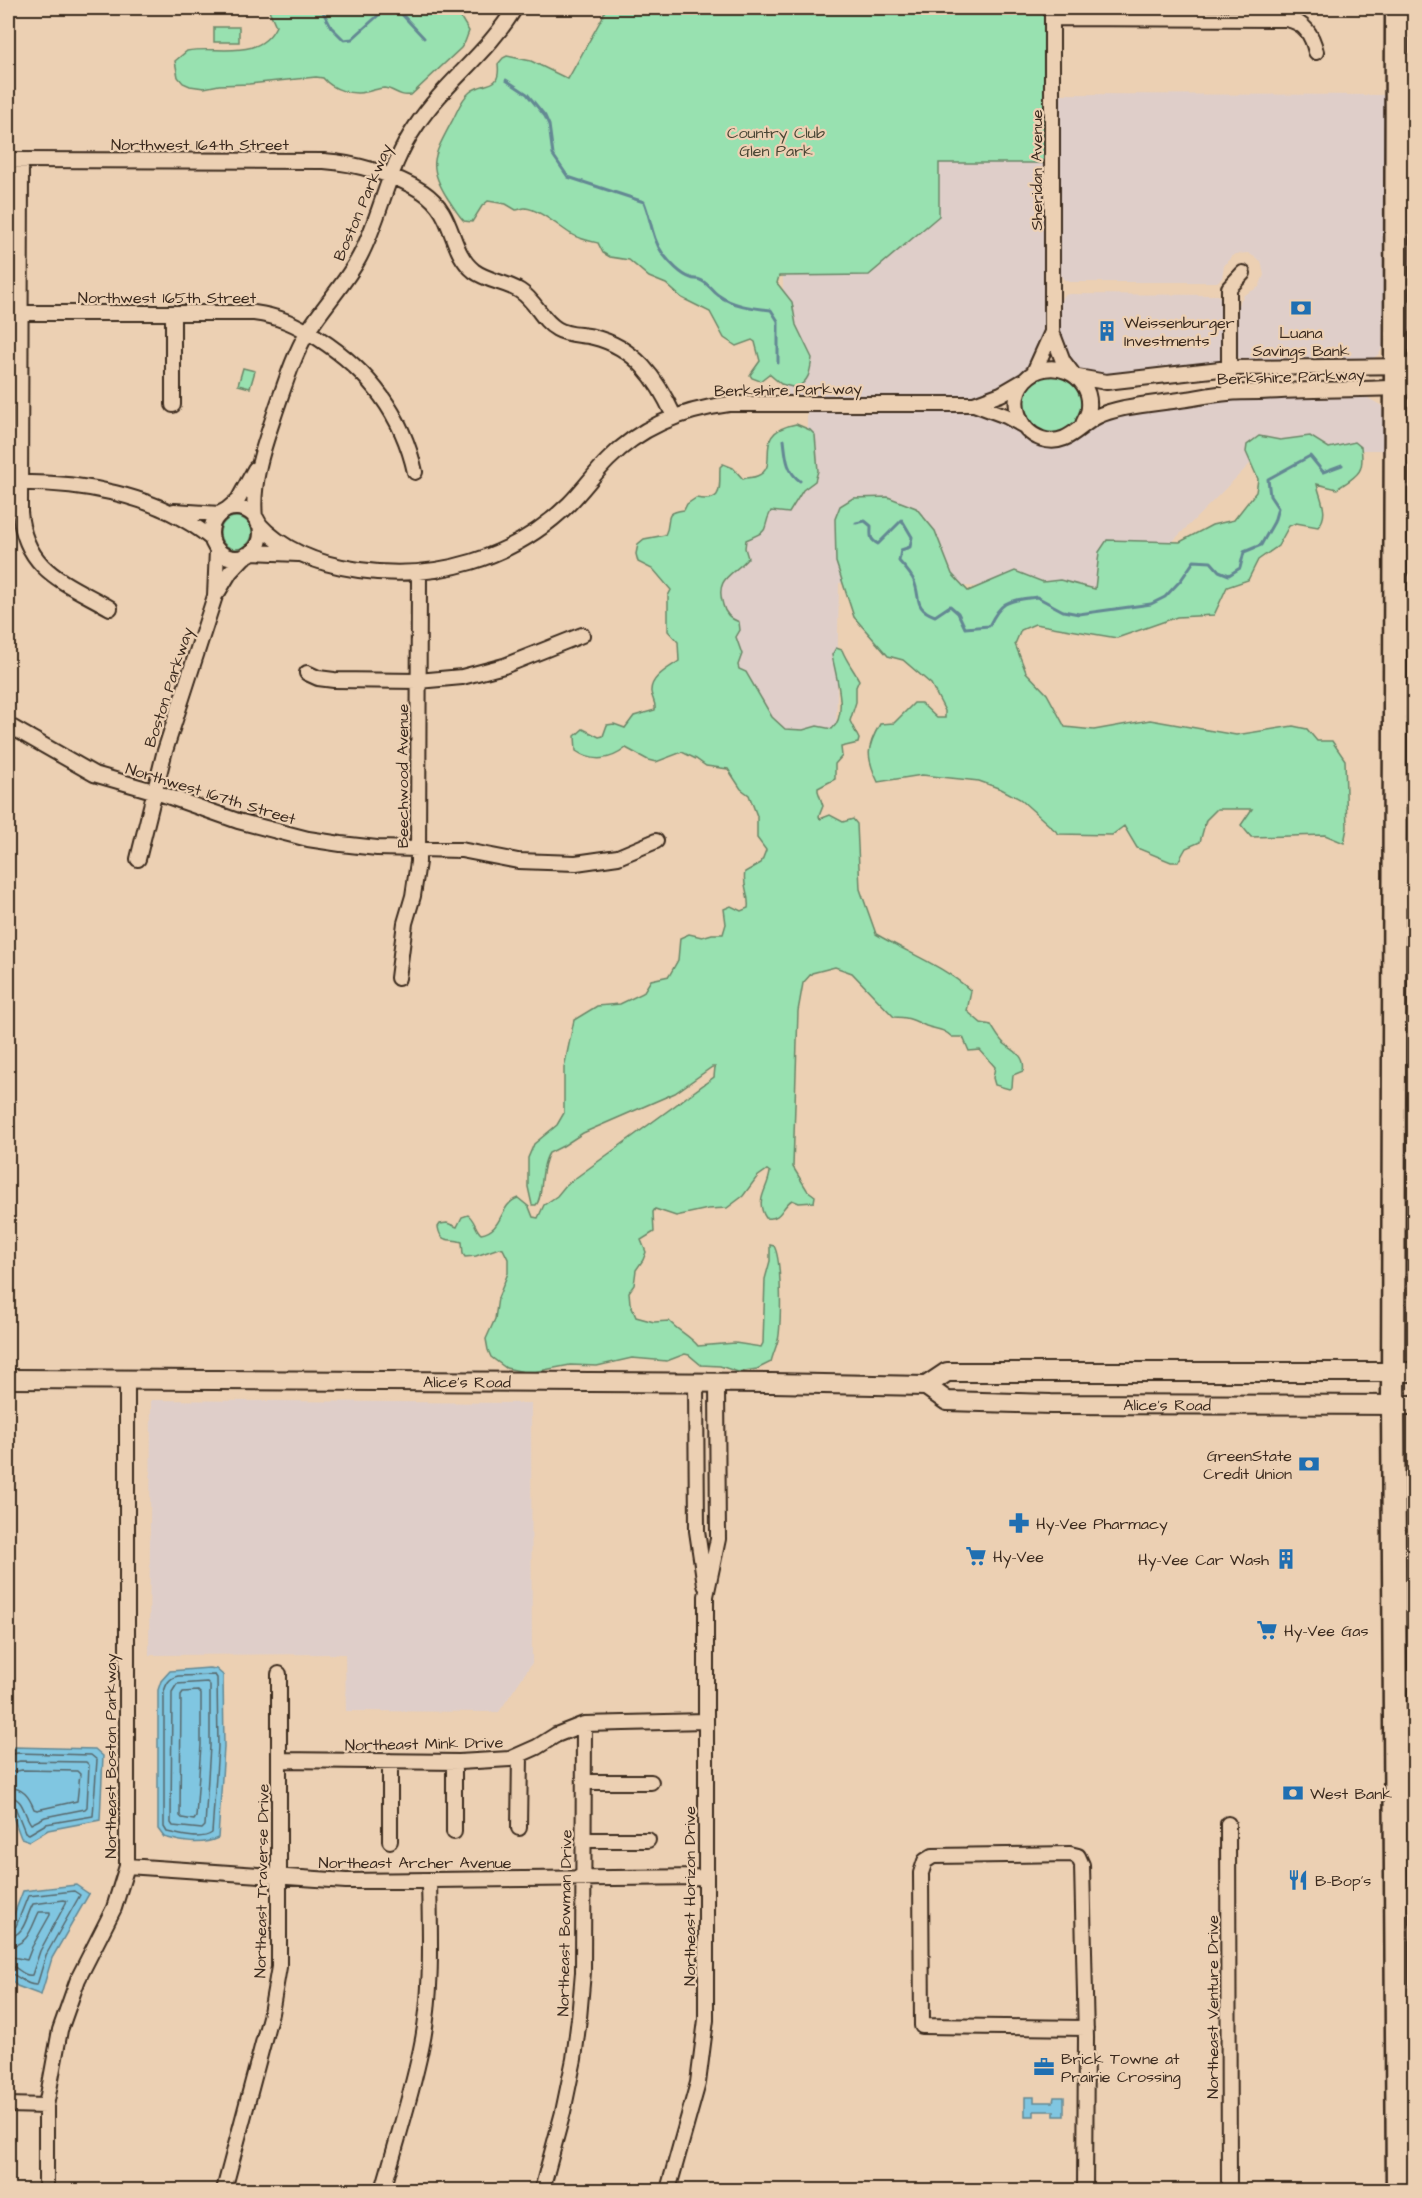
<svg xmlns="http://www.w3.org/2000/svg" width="1422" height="2198" font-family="'Architects Daughter',sans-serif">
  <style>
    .built { fill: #dfcec9 }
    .green { fill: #98e1b0; stroke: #6a8667; stroke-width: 1.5 }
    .water { fill: #80c6e1; stroke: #648893; stroke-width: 1.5 }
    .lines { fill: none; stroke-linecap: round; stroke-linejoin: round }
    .shore { stroke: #57686c; stroke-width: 1.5 }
    .stream { stroke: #648893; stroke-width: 3 }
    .minor-casing { stroke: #3b2a1e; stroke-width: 18 }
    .secondary-casing { stroke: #3b2a1e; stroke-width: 22 }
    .trunk-casing { stroke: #3b2a1e; stroke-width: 27 }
    .minor { stroke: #ecd0b3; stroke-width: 14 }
    .secondary { stroke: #ecd0b3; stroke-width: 18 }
    .trunk { stroke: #ecd0b3; stroke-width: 22 }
    .labels { text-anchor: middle; stroke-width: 4.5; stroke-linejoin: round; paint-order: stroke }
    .park-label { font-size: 16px; fill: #494534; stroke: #ecd0b3 }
    .street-label { font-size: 16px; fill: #3b2a1e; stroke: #ecd0b3 }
    .poi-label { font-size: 16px; fill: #3b2a1e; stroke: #ecd0b3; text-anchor: start }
  </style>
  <rect width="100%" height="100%" fill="#ecd0b3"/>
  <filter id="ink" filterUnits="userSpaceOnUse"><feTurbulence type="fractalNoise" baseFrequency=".0167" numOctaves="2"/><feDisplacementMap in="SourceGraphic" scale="12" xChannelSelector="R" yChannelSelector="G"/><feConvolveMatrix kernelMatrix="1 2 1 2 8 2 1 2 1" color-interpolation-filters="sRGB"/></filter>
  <g filter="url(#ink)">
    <path class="built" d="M1060 94 1386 95 1385 338 1382 349 1379 354 1371 360 1243 362 1238 357 1236 349V308L1244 295 1259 287 1264 275 1261 261 1248 253 1236 254 1231 257 1224 266 1222 278 1217 282H1069L1063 279 1060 273Z
      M939 163H1045V331L1044 338 1035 362 1009 385 978 397H783V276L869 275Z
      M1069 294 1218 295 1223 300 1222 357 1217 363 1112 378 1081 373 1070 363 1061 341 1060 302 1063 296Z
      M1368 398 1382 406 1384 415 1385 450H1264L1124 590 839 583 836 740H746L706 549 807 459V410H966L1100 419 1200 402 1238 399Z
      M151 1400 531 1403 532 1663 499 1712 346 1711 345 1654 149 1655Z"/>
    <path class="green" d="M268 8H455L469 31 465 42 461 48 411 95C398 97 395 89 384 88 379 88 372 91 366 92 351 95 333 90 323 78L316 77 249 84 219 85 204 88 190 86 183 83 178 77 175 61 187 51C217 45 259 62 276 26Z
      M606 8H1045V163H939V216L869 275 779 276 777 283 792 302 796 325 812 358C810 373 809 381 796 388L781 384 769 374 760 381 752 378 750 375 760 361 755 342 752 340 736 346 724 338 710 312 682 298 666 284 649 277 629 260 610 257 603 253 598 243C589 241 579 239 571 234 561 228 537 208 525 208 522 208 519 210 516 210L506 204 488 201 482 206 472 222 464 221C458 215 453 206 448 199 427 166 433 157 451 123 457 113 460 100 470 92 485 80 501 91 498 64L503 58 507 56 531 61 568 79 602 18Z
      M214 27H239V42H214Z
      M243 368 255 371 250 388 238 385Z
      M1023 404a30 30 0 1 1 60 0a30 30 0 1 1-60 0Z
      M796 424 810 430 815 435 818 471 815 481 803 490 789 513 771 511C760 532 774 528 746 540L745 548 748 558C734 575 714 577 723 605 725 614 731 619 739 622L740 630 736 637 742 654 738 665 739 669 746 672 772 717 785 729 803 730 817 726 832 729C849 715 835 673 832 655L836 648 842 650C847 662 853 669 859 680L856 687V702L850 721 859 739 858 743 841 747 842 756 835 764V779L818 788V791L823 806 819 816 820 819 830 815 843 822 853 819 857 824 860 889 876 934C908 953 944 966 971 991L967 1011 981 1023 991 1025C995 1031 1000 1041 1006 1045 1015 1051 1026 1057 1023 1071L1013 1075 1012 1087 1009 1089 995 1085 993 1078 995 1067 980 1050 969 1051 963 1037H952C942 1028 938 1030 926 1026 913 1020 909 1017 894 1017L852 973 835 967 812 973 803 983 798 1011 793 1167 807 1190 815 1196 814 1202 799 1203 792 1200C781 1207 782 1220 766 1218 754 1200 768 1190 770 1172L767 1170 757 1177 743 1196 727 1208 708 1209 676 1216 655 1209 653 1212 654 1232 641 1240 646 1252 643 1260 636 1270 634 1285 629 1292 630 1303 636 1317 654 1322 669 1321C678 1331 690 1336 698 1346L735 1343 761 1347 763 1343 765 1279 770 1261V1245L774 1246C782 1260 781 1317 779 1335 778 1344 773 1353 771 1362L757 1369 738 1372 720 1366 701 1365 689 1355 685 1354 667 1361 632 1358 597 1366 570 1365 529 1373 506 1368 491 1357 488 1350 486 1339 495 1319 498 1298 508 1273V1259L503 1249 499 1248 476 1256 465 1257 463 1254 462 1242C450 1237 441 1245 438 1227L440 1224 447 1223 457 1227 462 1217 468 1215C475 1220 475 1229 481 1234 504 1230 499 1204 518 1198L529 1207 533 1217 538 1218 544 1205 557 1196 566 1185 714 1077 715 1067H712L675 1093 583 1133 563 1146 549 1153C539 1169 544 1197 536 1205H532L528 1187V1158L534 1144 557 1125 564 1113V1068L574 1020 597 1006 620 1004 643 993 651 980 669 976 678 960 680 938 689 934 702 937 712 934H723L726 924 724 909 731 906 741 911 748 908C750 895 742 886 745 872L761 863 766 850 757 838V816L749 795 741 789 728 769 706 766 696 759 682 752 656 762 648 760 626 748C611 760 593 763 576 751L575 736 583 729 599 737 603 736 607 725 614 724 625 728 634 716 655 710C656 702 652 699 651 692 650 677 669 668 679 661L678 642 668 631V596L671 590 654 570 638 562 636 554 638 544 644 539 665 535C673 520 661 513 684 510L687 504 696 498C724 503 719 489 720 467L723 464 733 468 743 479C748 477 753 478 757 476 783 466 748 433 796 424Z
      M1259 436 1280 440 1310 436 1329 448 1355 442 1361 447C1365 473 1358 475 1337 489L1317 484C1320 499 1330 514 1318 527L1296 523 1289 526 1278 546 1258 560 1248 580 1227 587 1214 615 1177 617 1117 638 1035 624 1021 630 1015 644 1026 672 1047 694 1065 727 1094 730 1150 720 1236 735 1293 726 1307 729 1317 741H1332L1345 760 1347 828 1344 843 1325 835 1251 837 1241 825 1252 809H1217L1206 820 1200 842 1186 848 1178 862H1171L1137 848 1124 826 1112 835 1059 834 1020 799 1001 789 979 781 922 775 878 782C866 757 866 748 880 724L894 723 914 703H921L937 718H945V711L931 684 903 660 888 656 854 617 836 562 835 519 840 506 853 498 888 497 916 508 935 531 952 574 968 591 1015 571 1043 582 1060 580 1095 589 1099 552 1107 540 1180 542 1212 525 1234 520 1256 492 1258 479 1246 452 1247 445Z
      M220 533a16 16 0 1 1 32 0a16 16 0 1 1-32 0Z"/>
    <path class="water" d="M209 1668 216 1669 223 1675 224 1747 218 1838C201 1846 182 1842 164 1837L158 1829V1690L161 1681 170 1671Z
      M14 1747 95 1749 103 1756 100 1820 48 1830 30 1841 21 1838 8 1803V1752Z
      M76 1885 89 1894 52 1958 41 1995 17 1986 8 1977V1930L23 1891Z
      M1025 2097H1034V2102H1053L1054 2097H1064V2116H1054V2111H1034V2116H1025Z"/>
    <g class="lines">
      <path class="shore" d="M215 1675 217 1678 218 1747 212 1833C201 1841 180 1835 167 1832L164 1827V1692C166 1684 169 1678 178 1676Z
        M207 1682 210 1685V1746L205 1826 202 1829 173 1826 171 1823 172 1692 177 1684Z
        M198 1691 201 1694V1745L196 1817 194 1820 182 1818 180 1816 181 1695 183 1692Z
        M8 1756 17 1753 91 1755 97 1760 93 1816 46 1824 29 1834 25 1832 15 1807 8 1804
        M8 1764 20 1761 86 1762 89 1765 87 1807 85 1809 45 1817 31 1824C23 1813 24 1798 8 1796
        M8 1773 22 1770 77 1771 80 1774 77 1801 37 1810 34 1809C29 1796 23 1788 8 1787
        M8 1930 16 1926 28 1896 74 1891 80 1895 46 1955 37 1985C25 1986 18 1974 8 1973
        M8 1937C25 1936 26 1916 33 1904L64 1900 67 1901 40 1951 32 1975C23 1977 18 1966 8 1965
        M8 1946C29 1945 31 1928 39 1912H50V1915L32 1947 27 1960 8 1956"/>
      <path class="stream" d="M321 8 331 27 344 40 352 39 383 11 396 8 424 38
        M506 80 527 94 545 116 549 125 553 155 568 177 644 202C651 219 652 239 663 254 669 262 681 275 691 278 694 280 697 278 700 280 707 282 712 291 718 295 733 306 752 308 771 310L778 321V363
        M784 440C786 456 786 471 800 481
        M856 523 865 521 871 526C871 536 869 539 878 544L902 520 912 537 910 547 901 550 899 561C904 567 911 574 914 581 921 598 913 608 935 616L950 606 958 613 965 628 989 626C1002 599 1009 601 1037 597L1063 611 1079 614 1151 604 1165 597 1181 580 1194 561 1211 562 1219 571 1229 575 1240 568 1244 552 1261 545 1274 522 1278 508 1270 496 1268 479 1310 456 1323 472 1342 465"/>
      <g class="minor-casing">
        <path id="minor" d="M1052 8V332L1063 361 1072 373
          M1052 18 1286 19C1305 22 1312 35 1316 52
          M8 160 324 161C355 163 397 175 423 192 456 214 448 250 474 271 487 281 506 282 520 291 536 301 541 320 557 329 569 336 581 334 593 337 635 347 657 379 674 416
          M21 160 20 512C25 571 65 582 110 608
          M21 313H254C279 316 297 325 318 338 368 370 402 413 415 472
          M1034 372 1052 332
          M1078 377 1106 382 1229 368 1414 366
          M1229 393V288L1243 273
          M974 404 1006 416 1024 426
          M173 405V313
          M1083 424C1085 419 1089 413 1089 407 1092 373 1048 355 1025 380 1008 399 1018 431 1042 439 1067 447 1079 425 1098 416 1106 412 1115 410 1124 408 1145 404 1166 402 1187 399 1201 397 1214 394 1228 393 1238 392 1249 392 1260 392 1311 389 1363 390 1414 387
          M8 483C76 481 157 493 212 539
          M211 533a25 25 0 1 1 50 0a25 25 0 1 1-50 0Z
          M174 511 220 514
          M225 511 238 500 255 469
          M255 518C251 479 265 443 277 407 286 381 294 355 308 331 324 305 346 283 360 256 382 214 388 166 416 126 445 82 487 54 515 8
          M258 523C284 552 323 565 359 570 436 581 513 559 569 504 583 490 594 474 608 460 641 426 683 410 729 404H974L1001 394 1025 380
          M251 552 298 554
          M218 592 230 572 246 555
          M307 673 318 678 334 680 418 681 462 677 504 666 582 635
          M8 725 94 774 153 791 238 821 308 839 341 844 377 848 461 850 518 861 576 863 618 857 656 841
          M138 859 164 754 215 596 217 550
          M398 978 405 923 413 896 418 862 419 573
          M696 1382 697 1531 705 1585
          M279 1760 459 1762 510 1759 537 1747 556 1735 584 1724 705 1721
          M454 1762V1832
          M584 1782H651
          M1228 1824 1229 2190
          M519 1828 520 1755
          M583 1840H648
          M390 1841V1761
          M127 1866 346 1881 704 1877
          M1398 2028H1414
          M8 2105 46 2106
          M46 2190V2106L60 2030 78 1979 114 1908 127 1866V1379
          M224 2190 271 2013 279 1967V1674
          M383 2190C396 2143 411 2097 421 2049 433 1994 430 1935 429 1880
          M542 2190 563 2112 574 2059 579 2018 583 1972 584 1724
          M668 2190 698 2083 706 2020V1596L718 1539 717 1383
          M1085 2190 1086 2038 1082 1865 1078 1856 1070 1854 933 1856 925 1861 921 1873 922 2026 1086 2028"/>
      </g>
      <g class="secondary-casing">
        <g id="secondary">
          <path id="s1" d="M8 1379 772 1383 926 1386 947 1401 1051 1404 1414 1405"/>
          <path d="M926 1386 947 1372H1414"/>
        </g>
      </g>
      <g class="trunk-casing">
        <path id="trunk" d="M1397 8 1393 1405 1398 2190
          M1405 865 1407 889 1414 900"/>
      </g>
      <use href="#minor" class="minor"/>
      <use href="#secondary" class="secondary"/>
      <use href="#trunk" class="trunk"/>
    </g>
  </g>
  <defs>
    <g id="bank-bare" transform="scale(1.62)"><path d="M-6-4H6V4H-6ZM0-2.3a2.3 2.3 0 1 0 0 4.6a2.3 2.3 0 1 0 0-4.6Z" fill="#1f6fb2" stroke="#ecd0b3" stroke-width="2.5" paint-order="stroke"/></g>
    <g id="building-bare" transform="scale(1.62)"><path d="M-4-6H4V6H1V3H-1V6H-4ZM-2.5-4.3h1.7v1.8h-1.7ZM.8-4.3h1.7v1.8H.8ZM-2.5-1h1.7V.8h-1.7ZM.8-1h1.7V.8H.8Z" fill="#1f6fb2" stroke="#ecd0b3" stroke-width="2.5" paint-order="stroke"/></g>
    <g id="pharmacy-bare" transform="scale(1.62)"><path d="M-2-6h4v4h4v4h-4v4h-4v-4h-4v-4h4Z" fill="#1f6fb2" stroke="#ecd0b3" stroke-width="2.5" paint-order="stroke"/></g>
    <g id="supermarket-bare" transform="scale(1.62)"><path d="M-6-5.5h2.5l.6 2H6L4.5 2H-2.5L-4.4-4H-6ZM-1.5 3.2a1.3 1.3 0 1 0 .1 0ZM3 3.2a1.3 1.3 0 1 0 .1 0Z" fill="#1f6fb2" stroke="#ecd0b3" stroke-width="2.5" paint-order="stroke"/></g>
    <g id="restaurant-bare" transform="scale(1.62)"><path d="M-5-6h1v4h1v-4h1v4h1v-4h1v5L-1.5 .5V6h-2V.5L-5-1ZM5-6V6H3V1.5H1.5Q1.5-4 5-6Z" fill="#1f6fb2" stroke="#ecd0b3" stroke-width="2.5" paint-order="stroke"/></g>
    <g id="office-bare" transform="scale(1.62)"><path d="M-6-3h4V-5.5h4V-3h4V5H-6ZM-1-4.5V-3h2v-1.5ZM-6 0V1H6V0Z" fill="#1f6fb2" stroke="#ecd0b3" stroke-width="2.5" paint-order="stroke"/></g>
  </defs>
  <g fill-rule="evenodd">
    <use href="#bank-bare" x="1301" y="308"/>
    <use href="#building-bare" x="1107" y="331"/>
    <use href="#bank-bare" x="1309" y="1464"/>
    <use href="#pharmacy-bare" x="1019" y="1523"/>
    <use href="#supermarket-bare" x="976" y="1556"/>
    <use href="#building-bare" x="1286" y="1559"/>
    <use href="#supermarket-bare" x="1267" y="1630"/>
    <use href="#bank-bare" x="1293" y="1793"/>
    <use href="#restaurant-bare" x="1298" y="1880"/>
    <use href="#office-bare" x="1044" y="2067"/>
  </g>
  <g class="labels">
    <g class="park-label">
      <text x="776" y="138">Country Club<tspan x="776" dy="18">Glen Park</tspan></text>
    </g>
    <g class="street-label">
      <text x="200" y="150">Northwest 164th Street</text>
      <text transform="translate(1036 170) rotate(-90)" y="6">Sheridan Avenue</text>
      <text transform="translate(362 202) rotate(-67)" y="6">Boston Parkway</text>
      <text x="167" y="303">Northwest 165th Street</text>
      <text transform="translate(1291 376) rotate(-2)" y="6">Berkshire Parkway</text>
      <text transform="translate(788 389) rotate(-1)" y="6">Berkshire Parkway</text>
      <text transform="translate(168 687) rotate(-72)" y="6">Boston Parkway</text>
      <text transform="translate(402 776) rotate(-90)" y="6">Beechwood Avenue</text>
      <text transform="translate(211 793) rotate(17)" y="6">Northwest 167th Street</text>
      <text dy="6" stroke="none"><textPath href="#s1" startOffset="459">Alice's Road</textPath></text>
      <text dy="6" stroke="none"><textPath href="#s1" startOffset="1164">Alice's Road</textPath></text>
      <text transform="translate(424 1743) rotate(-1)" y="6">Northeast Mink Drive</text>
      <text transform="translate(110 1756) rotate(-90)" y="6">Northeast Boston Parkway</text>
      <text x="415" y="1868">Northeast Archer Avenue</text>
      <text transform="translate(261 1881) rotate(-89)" y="6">Northeast Traverse Drive</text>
      <text transform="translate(689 1896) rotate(-90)" y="6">Northeast Horizon Drive</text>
      <text transform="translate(564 1923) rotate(-89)" y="6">Northeast Bowman Drive</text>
      <text transform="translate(1212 2007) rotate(-90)" y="6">Northeast Venture Drive</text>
    </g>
    <g class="poi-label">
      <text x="1124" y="328">Weissenburger<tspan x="1124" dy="18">Investments</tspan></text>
      <text x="1301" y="338" text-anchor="middle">Luana<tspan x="1301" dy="18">Savings Bank</tspan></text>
      <text x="1292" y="1461" text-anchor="end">GreenState<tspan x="1292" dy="18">Credit Union</tspan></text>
      <text x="1036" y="1529">Hy-Vee Pharmacy</text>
      <text x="993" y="1562">Hy-Vee</text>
      <text x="1269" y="1565" text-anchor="end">Hy-Vee Car Wash</text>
      <text x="1284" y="1636">Hy-Vee Gas</text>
      <text x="1310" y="1799">West Bank</text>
      <text x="1315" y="1886">B-Bop's</text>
      <text x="1061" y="2064">Brick Towne at<tspan x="1061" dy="18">Prairie Crossing</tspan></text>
    </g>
  </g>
  <rect width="1422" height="2198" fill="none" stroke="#ecd0b3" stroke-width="30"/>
  <rect x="15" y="15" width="1392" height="2168" fill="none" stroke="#3b2a1e" stroke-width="2" filter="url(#ink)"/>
</svg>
